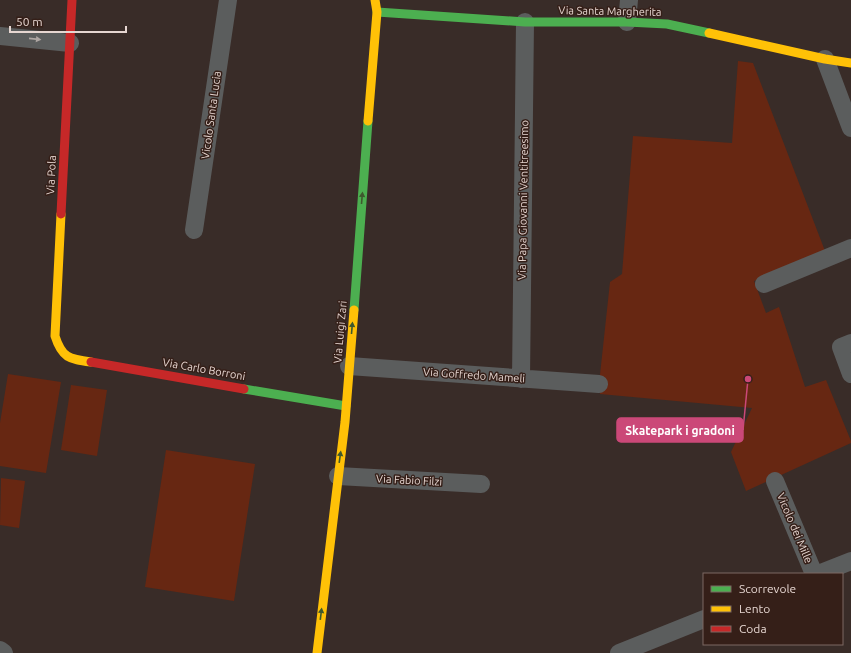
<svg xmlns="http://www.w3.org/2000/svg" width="851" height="653" font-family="Ubuntu,sans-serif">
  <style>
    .green { fill: #672712 }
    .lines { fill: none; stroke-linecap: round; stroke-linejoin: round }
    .street { stroke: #5b5d5d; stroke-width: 18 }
    .fast { stroke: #4caf50; stroke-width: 9 }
    .slow { stroke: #ffc107; stroke-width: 9 }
    .jam { stroke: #c62828; stroke-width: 9 }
    .oneway { fill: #aea6a3 }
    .oneway2 { fill: #3e592e }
    .labels { text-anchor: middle; stroke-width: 3; stroke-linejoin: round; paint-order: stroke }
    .street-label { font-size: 11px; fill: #e6d6d1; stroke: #351f18 }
    .leader { fill: none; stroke: #cb4878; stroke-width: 1.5 }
    .callout-dot { fill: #cb4878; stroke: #351f18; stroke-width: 1.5 }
    .callout { fill: #cb4878; stroke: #cb4878; stroke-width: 1.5 }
    .callout-label { font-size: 12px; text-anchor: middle; font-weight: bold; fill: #fff }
  </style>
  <rect width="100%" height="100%" fill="#392c28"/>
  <path class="green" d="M738 61 753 63 825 251 754 281 766 313 779 307 805 387 826 380 851 441V443L746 491 731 452 752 408 600 394 599 384 610 282 622 274 633 136 732 143Z
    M8 374 61 382 46 473 0 466V423Z
    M71 385 107 390 97 456 61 450Z
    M166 450 255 464 234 601 145 587Z
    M1 478 25 481 19 528 0 525Z"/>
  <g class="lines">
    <path class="street" d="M627 22 629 0
      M0 36 70 43
      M825 59 851 128
      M194 230 228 0
      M764 284 851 248
      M851 343 841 347 851 374
      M349 366 599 384
      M521 379 525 22
      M338 476 481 484
      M775 481 814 574
      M818 574 851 561
      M0 650 4 653
      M619 653 704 619"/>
    <path class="fast" d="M377 12 525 22H627L667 24 709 33
      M354 310 368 121
      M244 389 346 406"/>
    <path class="slow" d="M709 33 825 59 851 63
      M368 121 377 12 375 0
      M61 214 55 336C62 358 69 359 91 362
      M317 653 345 422 354 310"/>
    <path class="jam" d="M61 214 72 0
      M91 362 244 389"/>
  </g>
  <defs><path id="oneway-solid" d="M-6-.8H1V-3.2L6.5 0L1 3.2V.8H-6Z"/></defs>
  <use class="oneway" href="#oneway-solid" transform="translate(35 39) rotate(6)"/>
  <g class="oneway2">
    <use href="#oneway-solid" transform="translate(362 198) rotate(-85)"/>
    <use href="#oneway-solid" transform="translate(352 328) rotate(-85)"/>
    <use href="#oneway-solid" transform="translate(340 457) rotate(-82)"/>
    <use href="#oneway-solid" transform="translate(321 614) rotate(-83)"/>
  </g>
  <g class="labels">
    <g class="street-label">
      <text transform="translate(610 11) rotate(1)" y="4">Via Santa Margherita</text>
      <text transform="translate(211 115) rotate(-82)" y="4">Vicolo Santa Lucia</text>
      <text transform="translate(51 175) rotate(-87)" y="4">Via Pola</text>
      <text transform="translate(523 200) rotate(-89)" y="4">Via Papa Giovanni Ventitreesimo</text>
      <text transform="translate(340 332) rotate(-85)" y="4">Via Luigi Zari</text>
      <text transform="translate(204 369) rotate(10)" y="4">Via Carlo Borroni</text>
      <text transform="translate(474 375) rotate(4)" y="4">Via Goffredo Mameli</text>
      <text transform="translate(409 480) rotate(3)" y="4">Via Fabio Filzi</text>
      <text transform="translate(795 528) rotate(67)" y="4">Vicolo dei Mille</text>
    </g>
  </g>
  <path class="leader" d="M748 379L743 430"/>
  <circle class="callout-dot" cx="748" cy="379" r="4"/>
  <rect class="callout" x="617" y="418" width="126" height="24" rx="4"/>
  <g class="callout-label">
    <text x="680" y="435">Skatepark i gradoni</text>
  </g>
  <rect x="703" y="573" width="140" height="72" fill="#351f18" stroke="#7c6862"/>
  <rect x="711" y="586" width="20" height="6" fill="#4caf50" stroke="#7c6862"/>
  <text x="739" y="593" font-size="12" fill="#e6d6d1">Scorrevole</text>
  <rect x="711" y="606" width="20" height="6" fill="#ffc107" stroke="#7c6862"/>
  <text x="739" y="613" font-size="12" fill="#e6d6d1">Lento</text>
  <rect x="711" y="626" width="20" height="6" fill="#c62828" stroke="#7c6862"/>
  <text x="739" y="633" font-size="12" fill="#e6d6d1">Coda</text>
  <path d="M10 26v6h116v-6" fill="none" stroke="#e6d6d1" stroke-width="2"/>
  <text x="16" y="26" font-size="12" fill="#e6d6d1" stroke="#351f18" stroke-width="3" paint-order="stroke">50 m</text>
</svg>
